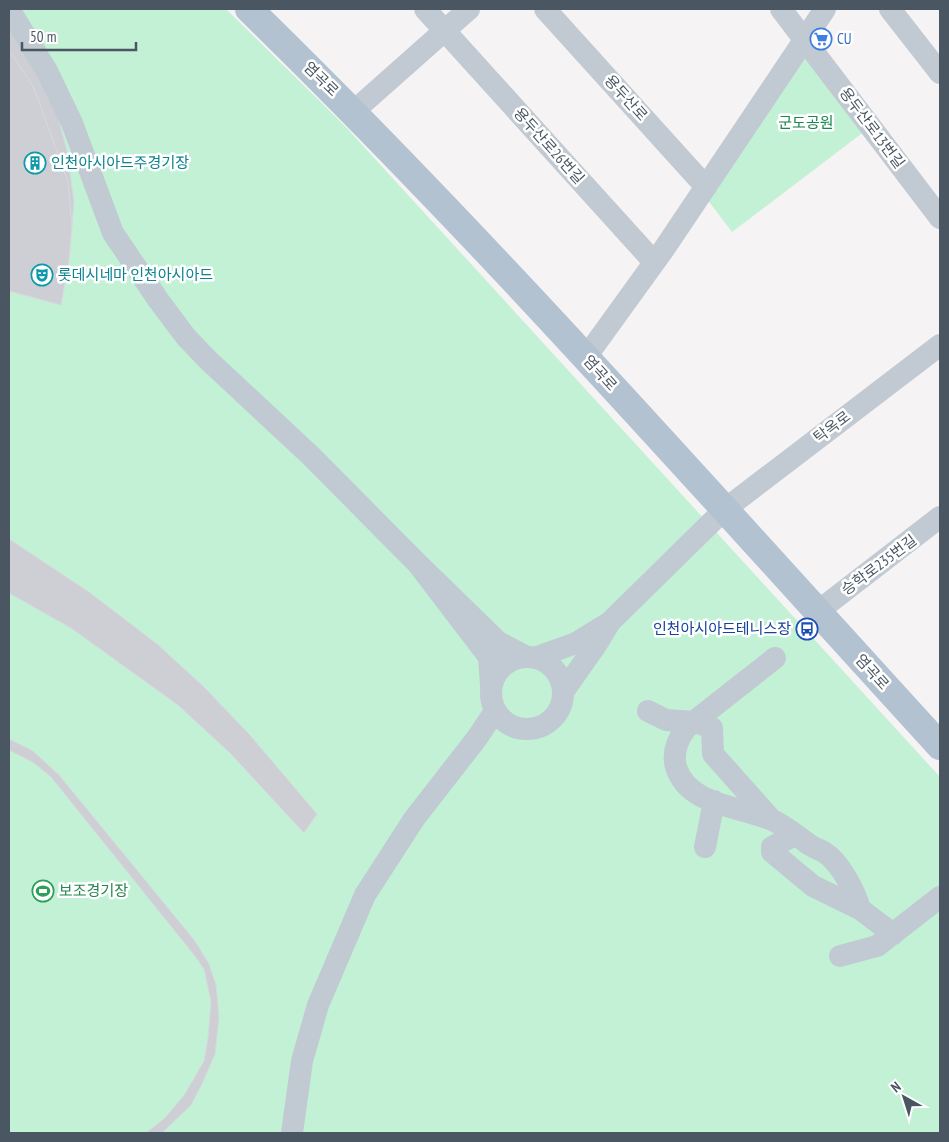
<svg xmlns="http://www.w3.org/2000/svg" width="949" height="1142" font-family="'PT Sans Narrow','Noto Sans KR',sans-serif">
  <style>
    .green { fill: #c3f1d5 }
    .building { fill: #cdcfd5; stroke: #d7d9de }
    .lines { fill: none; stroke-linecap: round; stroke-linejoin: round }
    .minor { stroke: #c1cad2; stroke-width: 22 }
    .major { stroke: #b3c2d1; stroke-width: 28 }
    .labels { text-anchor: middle; stroke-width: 5; stroke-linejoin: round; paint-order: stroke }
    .shop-label { font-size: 15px; fill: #366cbe; stroke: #fff; text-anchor: start }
    .street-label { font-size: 15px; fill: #4a5661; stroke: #fff }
    .park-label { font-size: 15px; fill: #17864f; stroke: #fff }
    .culture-label { font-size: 15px; fill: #0d838f; stroke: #fff; text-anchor: start }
    .transit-label { font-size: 15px; fill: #164399; stroke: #fff; text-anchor: end }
    .leisure-label { font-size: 15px; fill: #27864d; stroke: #fff; text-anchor: start }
  </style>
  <rect width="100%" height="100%" fill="#f5f3f3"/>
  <path class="green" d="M9 9H226L344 125 940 777V1133H9Z
    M808 56 865 131 732 232 707 199 788 72Z"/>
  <path class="building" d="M9 17 55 106 67 151 74 202 69 261 61 305 9 291Z
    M9 50 34 88 68 182 72 226 69 261 61 305 9 291Z
    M9 539 89 592 157 644 204 687 249 734 317 814 304 833 230 753 178 705 71 628 9 593Z
    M9 739 33 751 59 775 195 941 209 964 216 985 219 1017 215 1054 202 1084 191 1105 162 1133H146L165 1118 185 1094 204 1061 208 1038 211 1002 204 969 195 956 51 777 34 763 9 750Z"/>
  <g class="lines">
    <path class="minor" d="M9 9 47 71 72 123 113 233 159 301 186 337 208 360 311 456 418 564
      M425 9 653 261
      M545 9 706 187
      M781 9 940 218
      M890 9 940 73
      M354 111 469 9
      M586 357 664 249 825 9
      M817 612 940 517
      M610 622 724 510 940 345
      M491 693a36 36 0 1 1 72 0a36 36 0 1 1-72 0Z
      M537 657 576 643 610 622 596 645 563 692
      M775 658 686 728C678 739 672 753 676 767 688 806 740 806 772 820 784 825 796 835 807 843 812 847 818 849 824 852 840 862 855 891 860 909
      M491 685 489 657 418 564 498 642 525 656
      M648 711 666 720 695 722 712 728 713 754 770 818
      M795 835 772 847V852L813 886 860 909 893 934
      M705 847 714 801
      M840 956 877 946 940 897
      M292 1133 302 1061 318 1005 365 895 414 819 477 738 495 711"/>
    <path class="major" d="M249 9C490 244 713 498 940 746"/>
  </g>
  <defs>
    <g id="supermarket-ring" transform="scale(1.125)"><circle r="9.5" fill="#fff" stroke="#3f7fe0" stroke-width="1.5"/><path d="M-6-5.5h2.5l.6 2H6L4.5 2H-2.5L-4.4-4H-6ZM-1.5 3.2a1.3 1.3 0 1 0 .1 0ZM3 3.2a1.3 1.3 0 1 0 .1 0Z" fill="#3f7fe0"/></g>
    <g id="building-ring" transform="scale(1.125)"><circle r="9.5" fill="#fff" stroke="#0f9aa8" stroke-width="1.5"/><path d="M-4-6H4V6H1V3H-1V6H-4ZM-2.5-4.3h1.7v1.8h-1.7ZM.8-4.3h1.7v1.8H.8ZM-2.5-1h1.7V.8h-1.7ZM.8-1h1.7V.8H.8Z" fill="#0f9aa8"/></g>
    <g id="theatre-ring" transform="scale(1.125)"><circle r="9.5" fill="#fff" stroke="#0f9aa8" stroke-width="1.5"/><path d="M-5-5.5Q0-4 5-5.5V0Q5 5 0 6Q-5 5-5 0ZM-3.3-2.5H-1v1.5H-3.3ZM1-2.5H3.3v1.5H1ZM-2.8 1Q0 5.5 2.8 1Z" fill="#0f9aa8"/></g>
    <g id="bus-ring" transform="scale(1.125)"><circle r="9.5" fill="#fff" stroke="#1a4fb4" stroke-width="1.5"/><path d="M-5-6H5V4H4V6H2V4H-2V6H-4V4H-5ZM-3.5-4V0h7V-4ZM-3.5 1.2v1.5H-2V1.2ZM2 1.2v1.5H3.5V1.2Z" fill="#1a4fb4"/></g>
    <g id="stadium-ring" transform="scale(1.125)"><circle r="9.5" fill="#fff" stroke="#2e9e5b" stroke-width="1.5"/><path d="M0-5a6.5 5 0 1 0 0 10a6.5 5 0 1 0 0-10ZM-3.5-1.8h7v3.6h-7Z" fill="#2e9e5b"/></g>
  </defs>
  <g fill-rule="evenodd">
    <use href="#supermarket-ring" x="821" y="39"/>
    <use href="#building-ring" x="35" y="163"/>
    <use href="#theatre-ring" x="42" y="275"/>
    <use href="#bus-ring" x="807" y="629"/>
    <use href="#stadium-ring" x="43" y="891"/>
  </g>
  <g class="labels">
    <g class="shop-label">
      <text x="837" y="44">CU</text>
    </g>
    <g class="street-label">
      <text transform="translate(321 79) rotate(44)" y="5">염곡로</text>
      <text transform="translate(626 98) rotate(48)" y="5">용두산로</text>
      <text transform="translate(872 128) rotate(53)" y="5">용두산로13번길</text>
      <text transform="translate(549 146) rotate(48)" y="5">용두산로26번길</text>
      <text transform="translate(600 373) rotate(48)" y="5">염곡로</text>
      <text transform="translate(832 427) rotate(-37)" y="5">탁옥로</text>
      <text transform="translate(879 565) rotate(-37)" y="5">승학로235번길</text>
      <text transform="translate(872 672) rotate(48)" y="5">염곡로</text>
    </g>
    <g class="park-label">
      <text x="806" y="128">군도공원</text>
    </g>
    <g class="culture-label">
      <text x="51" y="168">인천아시아드주경기장</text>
      <text x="58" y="280">롯데시네마 인천아시아드</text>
    </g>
    <g class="transit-label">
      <text x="791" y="634">인천아시아드테니스장</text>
    </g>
    <g class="leisure-label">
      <text x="59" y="896">보조경기장</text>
    </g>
  </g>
  <rect width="949" height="1142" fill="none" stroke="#4a5661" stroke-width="20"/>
  <g transform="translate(904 1097) rotate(321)" stroke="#ffffff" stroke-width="4" paint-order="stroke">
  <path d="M0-4L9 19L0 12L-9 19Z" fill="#4a5661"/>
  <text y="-8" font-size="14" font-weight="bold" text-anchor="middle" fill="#4a5661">N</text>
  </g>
  <path d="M22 42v8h114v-8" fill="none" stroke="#4a5661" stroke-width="2.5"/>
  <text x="30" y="42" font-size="15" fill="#4a5661" stroke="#ffffff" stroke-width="4" paint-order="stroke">50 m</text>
</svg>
